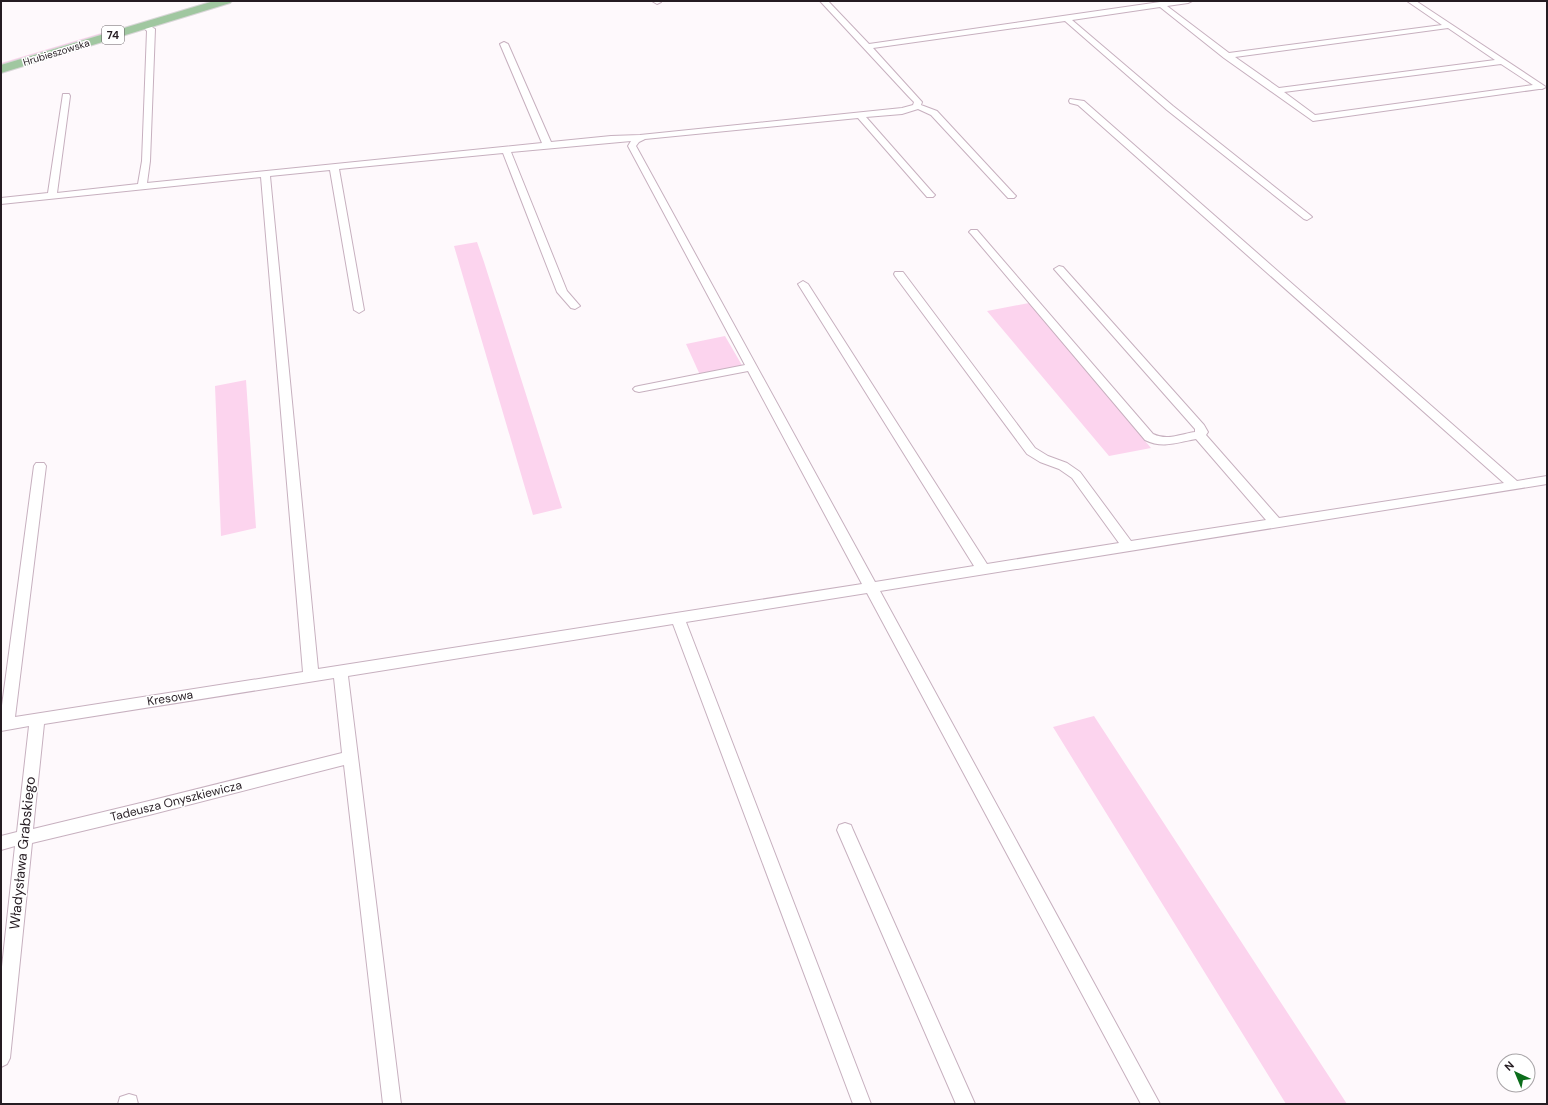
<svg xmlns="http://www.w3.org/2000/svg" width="1548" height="1105" font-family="'DM Sans',sans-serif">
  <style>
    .green { fill: #fcd4ee }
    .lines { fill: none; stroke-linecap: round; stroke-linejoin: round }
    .street-casing { stroke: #c7b0bf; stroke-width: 2 }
    .primary-casing { stroke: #d8d6d7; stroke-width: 2 }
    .street { fill: #fff; fill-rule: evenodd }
    .primary { fill: #a0c7a0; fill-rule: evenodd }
    .labels { text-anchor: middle; stroke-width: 3; stroke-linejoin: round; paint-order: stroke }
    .far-street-label { font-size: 10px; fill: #251c22; stroke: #fff }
    .shield { fill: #fff; stroke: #666064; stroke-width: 1 }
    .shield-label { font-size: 11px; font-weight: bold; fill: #251c22 }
    .street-label { font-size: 12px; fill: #251c22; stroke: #fff }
    .near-street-label { font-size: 14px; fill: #251c22; stroke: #fff }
  </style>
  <rect width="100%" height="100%" fill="#fef9fc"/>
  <path class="green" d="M118 28 121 29 1 68V63Z
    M477 242 484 262 562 508 533 515 454 246Z
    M1029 303 1151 448 1109 456 987 311Z
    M725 336 743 367 700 375 686 344Z
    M246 380 256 528 221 536 215 386Z
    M1094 716 1347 1104H1286L1053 727Z"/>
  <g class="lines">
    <g class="street-casing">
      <path id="street" d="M652 1H660L661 2 657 4Z
        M820 1H828L869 44 1160 2 1192 1 1188 3 1167 6 1229 53 1442 25 1407 1H1416L1546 87 1542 89H1539L1313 121 1224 58 1160 7 1072 20 1173 106 1310 215 1312 217 1307 220 1304 219 1167 110 1065 21 873 48 922 102 921 105 937 111 1014 194 1016 196 1014 198H1008L931 115 918 109 902 114 866 117 933 193 935 195 933 197H927L858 118 645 139 639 142 636 146 875 582 974 566 798 284 803 281 808 284 987 564 1119 543 1072 478 1059 469 1040 462 1027 454 895 276 894 274 895 272H903L1035 448 1048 456 1067 463 1080 472 1131 541 1266 520 1196 439C1178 442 1163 449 1145 440L971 234 969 232 971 230H977L1153 434C1167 441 1181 434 1195 432V429L1054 269 1059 266 1063 267 1204 425 1208 432 1206 435 1279 518 1504 483 1078 105 1070 103 1069 101 1070 99 1084 101 1517 481 1547 476V484L880 591 1160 1104H1141L867 593 686 622 871 1104H853L673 624 348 676 401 1104H383L344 765 149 815 32 843 10 1058 7 1064 1 1067V976L15 846 1 850V836L17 832 29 726 1 731V713L34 466 36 463H44L46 466 15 717 303 672 261 177 1 204V198L48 193 63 94H69L70 96 57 193 138 184 142 161 147 31 141 25 145 23 155 29 150 161 147 183 542 143 500 44 504 42 508 44 551 142 611 136 640 135 902 108 913 105 914 102 909 97ZM1448 28 1495 60 1279 88 1235 57ZM1501 64 1533 85 1315 115 1284 92ZM631 141 628 146 745 365 639 386 635 387 633 389 635 391 639 392 748 371 862 584 318 669 270 176 330 170 354 310 359 313 364 310 339 169 503 153 557 292 571 308 575 309 580 306 567 291 511 152ZM334 678 342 753 149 801 33 829 44 724Z
        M845 823 851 825 853 830 975 1104H956L837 830 839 825Z
        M129 1094 136 1096 138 1104H118L120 1097Z"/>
    </g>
    <g class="primary-casing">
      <path id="primary" d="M214 1H232L230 3 1 73V65Z"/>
    </g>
    <use href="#street" class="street"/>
    <use href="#primary" class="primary"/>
  </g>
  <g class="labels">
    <g class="far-street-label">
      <text transform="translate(56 52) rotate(-17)" y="4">Hrubieszowska</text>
    </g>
    <rect class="shield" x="102" y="26" width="22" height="18" rx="3"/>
    <g class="shield-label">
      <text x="113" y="39">74</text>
    </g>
    <g class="street-label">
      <text transform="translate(170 698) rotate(-9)" y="4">Kresowa</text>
      <text transform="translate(176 801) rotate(-14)" y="4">Tadeusza Onyszkiewicza</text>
    </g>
    <g class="near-street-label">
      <text transform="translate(22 853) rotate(-84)" y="5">Władysława Grabskiego</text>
    </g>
  </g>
  <rect width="1548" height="1105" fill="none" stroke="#251c22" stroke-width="4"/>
  <g transform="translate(1516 1073) rotate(316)"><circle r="19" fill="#ffffff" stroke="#a8a4a7"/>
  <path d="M0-3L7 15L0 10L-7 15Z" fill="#0b6d1b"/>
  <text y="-6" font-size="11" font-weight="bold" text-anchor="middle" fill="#251c22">N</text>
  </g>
</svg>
